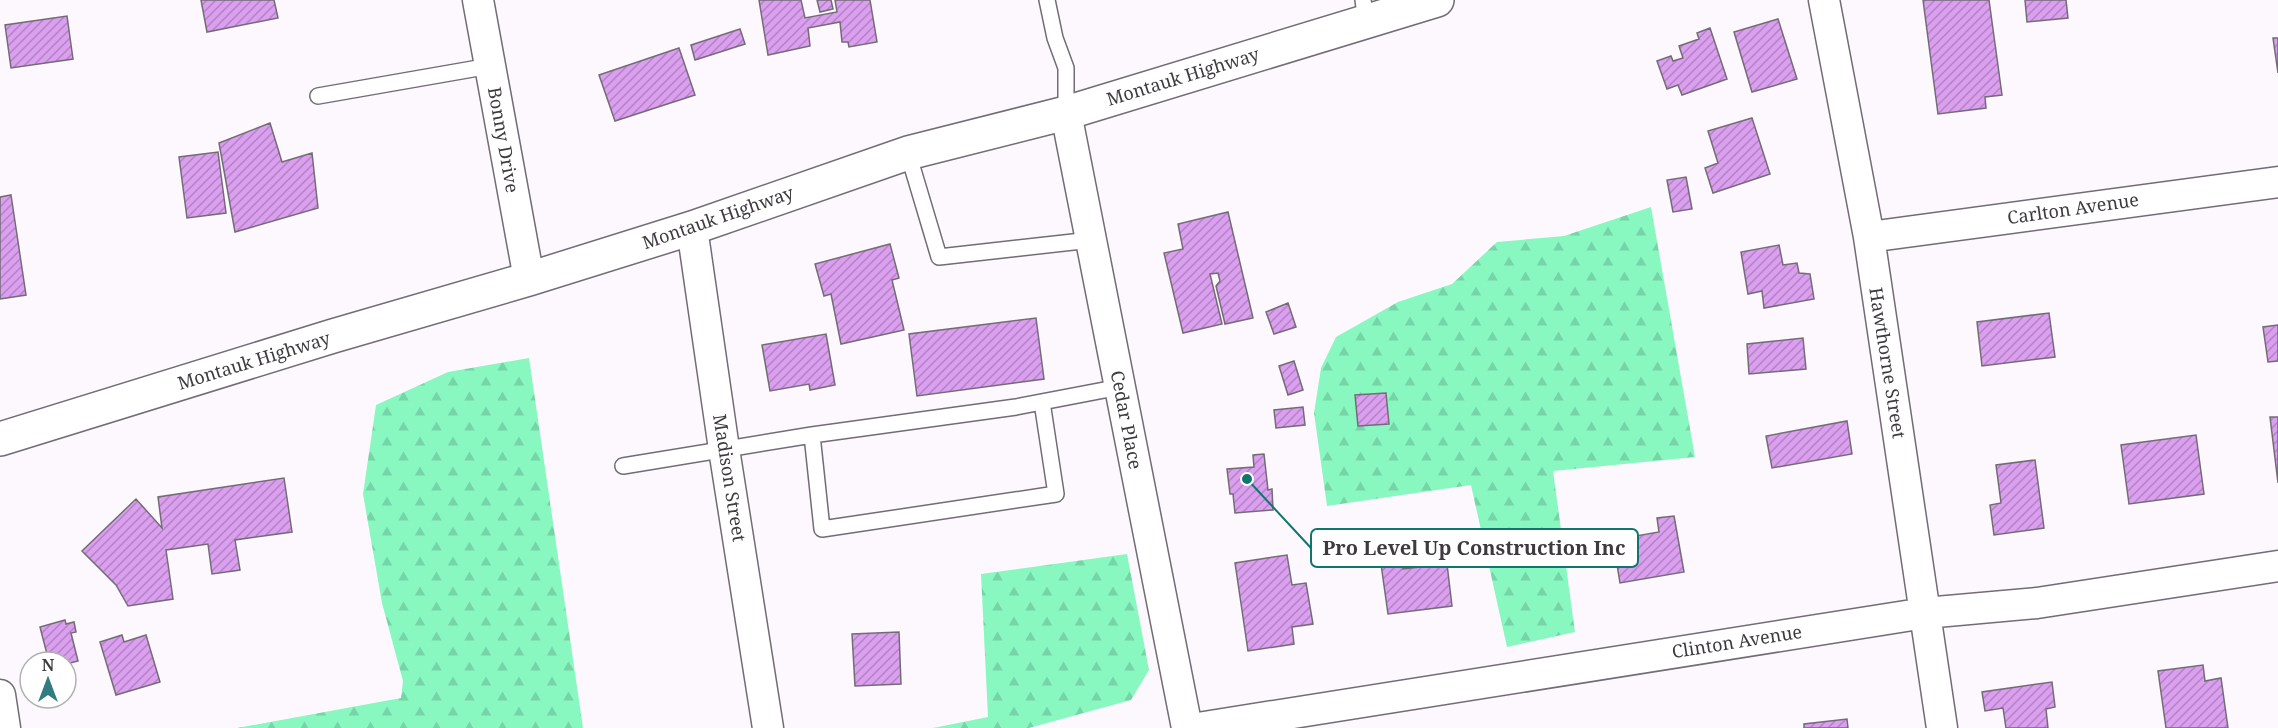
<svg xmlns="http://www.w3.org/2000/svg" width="2278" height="728" font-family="'Noto Serif',serif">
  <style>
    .forest { fill: url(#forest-firs) }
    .building { fill: url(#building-hatch); stroke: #736c75; stroke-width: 1.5 }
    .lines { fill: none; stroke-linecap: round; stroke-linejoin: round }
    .service-casing { stroke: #726c74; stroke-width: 18 }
    .minor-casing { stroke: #726c74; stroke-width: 33 }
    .primary-casing { stroke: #726c74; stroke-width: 36 }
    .service { stroke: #fff; stroke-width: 15 }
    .minor { stroke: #fff; stroke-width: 30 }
    .primary { stroke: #fff; stroke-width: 33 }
    .labels { text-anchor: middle; stroke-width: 4.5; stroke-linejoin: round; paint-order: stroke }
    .street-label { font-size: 18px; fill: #3e3b3f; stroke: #fff }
    .leader { fill: none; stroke: #0f766e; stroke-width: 2 }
    .callout-dot { fill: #0f766e; stroke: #fff; stroke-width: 2 }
    .callout { fill: #fff; stroke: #0f766e; stroke-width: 2 }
    .callout-label { font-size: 20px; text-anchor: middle; font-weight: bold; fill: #3e3b3f }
  </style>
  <defs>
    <pattern id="forest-firs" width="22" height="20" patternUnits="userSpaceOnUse" patternTransform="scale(1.5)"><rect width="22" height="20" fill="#88f7c0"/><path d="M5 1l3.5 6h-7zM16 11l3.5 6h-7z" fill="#76d5a6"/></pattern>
    <pattern id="building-hatch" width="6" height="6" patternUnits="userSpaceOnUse" patternTransform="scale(1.5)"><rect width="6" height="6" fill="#db9ff0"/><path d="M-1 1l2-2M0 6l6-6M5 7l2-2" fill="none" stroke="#b383c4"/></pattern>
  </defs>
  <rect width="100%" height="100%" fill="#fcf8fe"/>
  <path class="forest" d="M1651 207 1695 457 1553 471 1575 632 1507 647 1471 485 1327 506 1314 413 1321 368 1336 337 1398 302 1452 284 1497 242 1564 236Z
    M529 358 583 728H237L401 698 403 681 382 603 363 494 376 405 448 372Z
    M1127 554 1149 670 1131 700 1029 728H933L988 717 981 574Z"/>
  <path class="building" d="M201 0H274L278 18 207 32Z
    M759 0H801L805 18 837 12 835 0H870L877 42 849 47 848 42H842L840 22 808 28 810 46 768 55Z
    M817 0H831L833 9 820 12Z
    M1923 0H1989L2002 95 1985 97 1986 108 1938 114Z
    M2025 0H2066L2068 18 2027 22Z
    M67 16 73 59 11 68 5 25Z
    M1778 19 1797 79 1752 92 1734 32Z
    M1710 28 1727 79 1682 95 1678 85 1667 89 1657 61 1671 56 1673 61 1683 58 1679 46 1699 39 1697 33Z
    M740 29 745 44 695 60 691 45Z
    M2273 38H2278V73Z
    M679 48 695 95 615 121 599 75Z
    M1752 118 1770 174 1713 193 1705 168 1718 163 1708 131Z
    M270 123 282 162 312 153 318 208 235 232 219 143Z
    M218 152 226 213 187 218 179 157Z
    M1686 177 1692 209 1673 212 1667 180Z
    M11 195 26 295 0 299V197Z
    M1228 212 1253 318 1225 324 1216 286 1220 281 1218 273 1210 274 1222 324 1183 333 1164 253 1183 249 1178 224Z
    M890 244 899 278 892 280 904 330 841 344 831 294 824 296 815 264Z
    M1779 245 1783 265 1797 263 1799 273 1810 274 1814 299 1764 308 1762 291 1748 294 1741 252Z
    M1288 303 1296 327 1274 334 1266 312Z
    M2049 313 2055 357 1982 366 1977 322Z
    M1036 318 1044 379 917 396 909 334Z
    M2278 325V361L2268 362 2263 327Z
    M826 334 835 385 810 390 809 384 770 391 762 345Z
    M1803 338 1806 369 1749 374 1747 344Z
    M1294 361 1303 390 1288 395 1279 366Z
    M1386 393 1389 424 1358 426 1355 395Z
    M1303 407 1305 425 1276 428 1274 410Z
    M2270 417H2278V483Z
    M1847 421 1852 454 1772 468 1766 436Z
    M2196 435 2204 494 2129 504 2121 445Z
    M1264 454 1268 490 1272 489 1273 510 1235 513 1233 494H1230L1227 469 1254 467 1253 455Z
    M2035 460 2044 528 1994 535 1990 505 2001 503 1996 465Z
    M284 478 292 532 235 540 240 570 212 574 208 544 166 550 173 599 128 606 116 585 82 551 136 499 162 528 158 497Z
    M1674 516 1684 572 1620 583 1613 540 1659 532 1657 518Z
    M1401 554 1403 569 1447 564 1452 606 1388 614 1380 557Z
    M1287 555 1292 585 1306 583 1313 624 1292 627 1294 644 1248 651 1235 563Z
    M65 620 66 624 74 622 76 632 71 633 78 661 66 664V662H49L40 627Z
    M899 632 901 684 855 686 852 634Z
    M122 635 124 642 146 635 160 682 116 695 100 642Z
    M2203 665 2205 681 2221 678 2228 728H2166L2158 671Z
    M2052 682 2055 707 2046 709 2048 728H2006L2003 708 1985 711 1982 692Z
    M1847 719 1848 728H1804V724Z"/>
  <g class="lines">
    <g class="service-casing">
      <path id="service" d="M1047 0 1055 38 1066 68V113
        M1363 0 1366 21
        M318 96 490 66
        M908 153 939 257 1091 240
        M812 435 822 529 1056 494 1042 402
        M623 466 812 435 1016 407 1120 387"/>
    </g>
    <g class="minor-casing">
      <path id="minor" d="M478 0 529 279
        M1824 0 1869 237 1942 728
        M1066 113 1187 728
        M692 228 724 449 768 728
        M1869 237 2278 182
        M0 695 5 728
        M1198 728 1925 613 2037 603 2278 566"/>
    </g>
    <g class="primary-casing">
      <path id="primary" d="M0 439 333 336 529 279 692 228 908 153 1066 113 1437 0"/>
    </g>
    <use href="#service" class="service"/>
    <use href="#minor" class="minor"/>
    <use href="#primary" class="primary"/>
  </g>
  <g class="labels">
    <g class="street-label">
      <text transform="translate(1183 77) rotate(-17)" y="6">Montauk Highway</text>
      <text transform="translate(503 140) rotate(80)" y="6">Bonny Drive</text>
      <text transform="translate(2073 209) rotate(-8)" y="6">Carlton Avenue</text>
      <text transform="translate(718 218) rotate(-19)" y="6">Montauk Highway</text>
      <text transform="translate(254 361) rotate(-17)" y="6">Montauk Highway</text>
      <text transform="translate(1887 363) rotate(81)" y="6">Hawthorne Street</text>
      <text transform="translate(1126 420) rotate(79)" y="6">Cedar Place</text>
      <text transform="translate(729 478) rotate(81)" y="6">Madison Street</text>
      <text transform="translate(1737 642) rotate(-9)" y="6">Clinton Avenue</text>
    </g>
  </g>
  <path class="leader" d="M1247 479L1311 548"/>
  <circle class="callout-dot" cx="1247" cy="479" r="6"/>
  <rect class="callout" x="1311" y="529" width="327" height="38" rx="6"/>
  <g class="callout-label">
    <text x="1474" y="555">Pro Level Up Construction Inc</text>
  </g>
  <g transform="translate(48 680)"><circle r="28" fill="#ffffff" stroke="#b2b1b2" stroke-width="1.5"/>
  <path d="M0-4.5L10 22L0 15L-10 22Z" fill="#327b81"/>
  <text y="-9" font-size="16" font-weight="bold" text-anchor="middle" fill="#3e3b3f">N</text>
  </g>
</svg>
